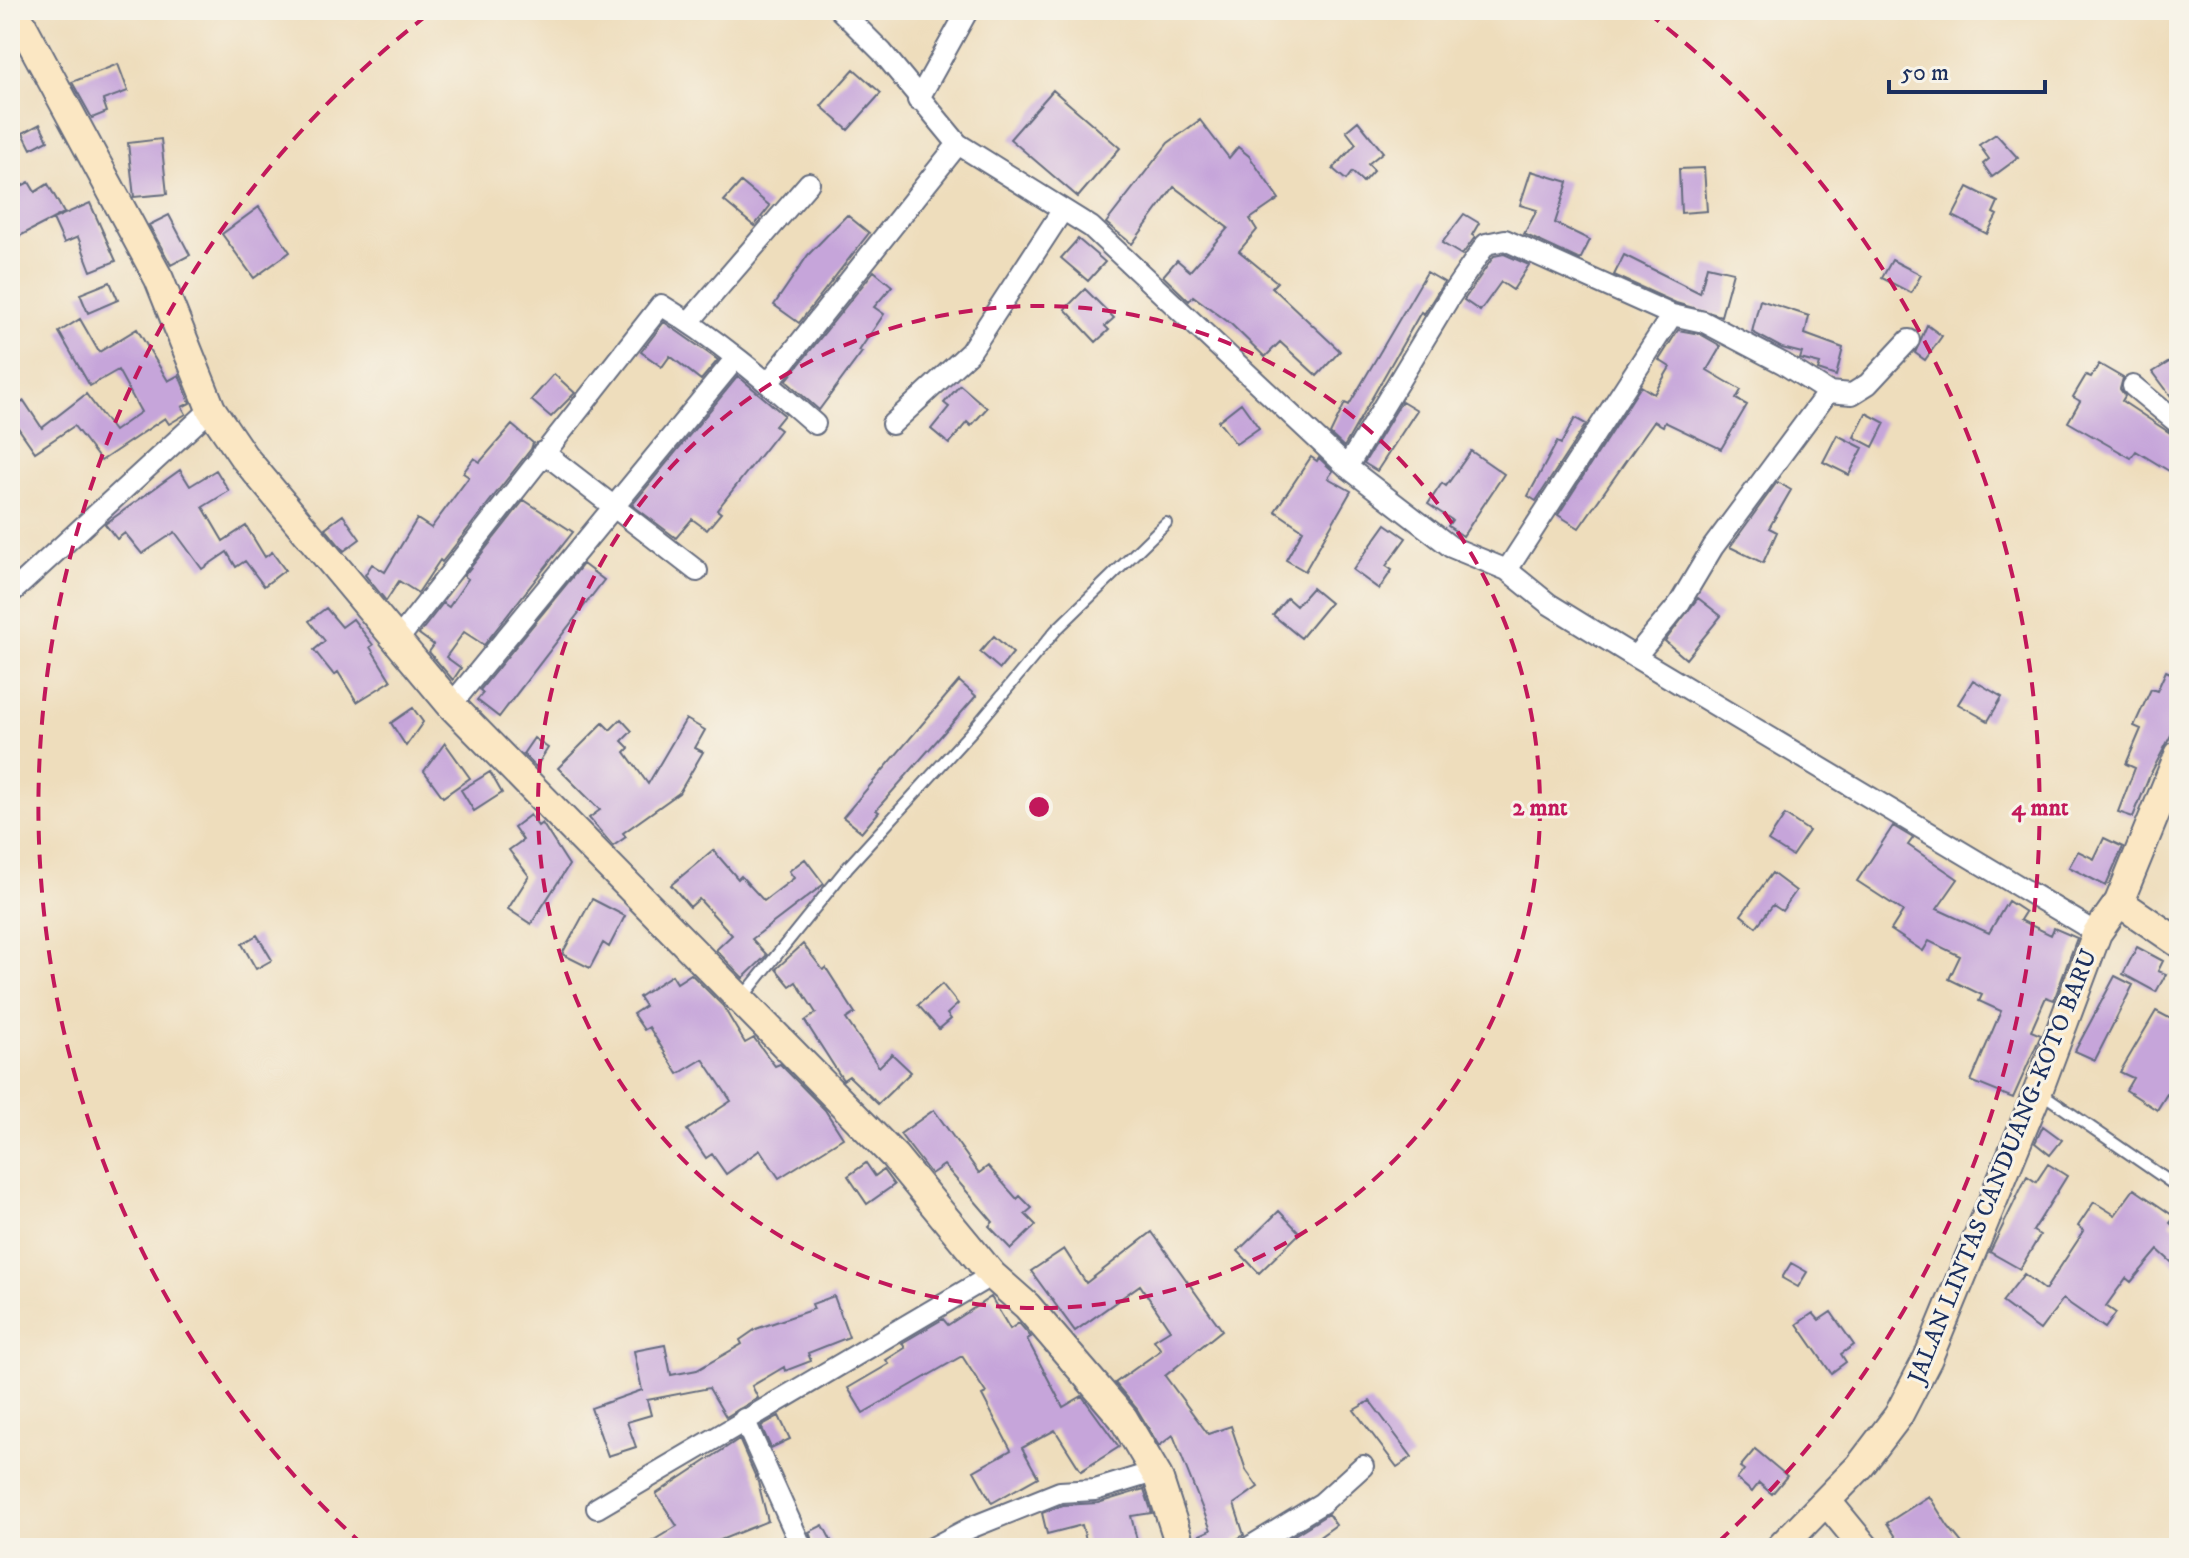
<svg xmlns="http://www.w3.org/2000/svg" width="2189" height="1558" font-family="'IM FELL DW Pica',serif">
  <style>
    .building { fill: #c6a5da }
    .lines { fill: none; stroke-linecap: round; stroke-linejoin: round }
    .lane-casing { stroke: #656c7f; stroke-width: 14 }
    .street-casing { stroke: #656c7f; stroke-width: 24 }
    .secondary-casing { stroke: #656c7f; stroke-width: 32 }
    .lane { stroke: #fff; stroke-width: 10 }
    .street { stroke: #fff; stroke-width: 20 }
    .secondary { stroke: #fbe7c3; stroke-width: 28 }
    .ring { fill: none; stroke: #c2185b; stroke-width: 4; stroke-dasharray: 14 10 }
    .labels { text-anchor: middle; stroke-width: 6; stroke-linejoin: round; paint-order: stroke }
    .street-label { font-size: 24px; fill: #1b2f5e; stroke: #f7f3e8 }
    .centre { fill: #c2185b; stroke: #f7f3e8; stroke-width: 4 }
    .ring-label { font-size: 24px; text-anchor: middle; font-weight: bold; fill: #c2185b; stroke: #f7f3e8; stroke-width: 6; stroke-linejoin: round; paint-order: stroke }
  </style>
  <rect width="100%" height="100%" fill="#f7f3e8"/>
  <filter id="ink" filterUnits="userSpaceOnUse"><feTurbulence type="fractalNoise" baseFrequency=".0125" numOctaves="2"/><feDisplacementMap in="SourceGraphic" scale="16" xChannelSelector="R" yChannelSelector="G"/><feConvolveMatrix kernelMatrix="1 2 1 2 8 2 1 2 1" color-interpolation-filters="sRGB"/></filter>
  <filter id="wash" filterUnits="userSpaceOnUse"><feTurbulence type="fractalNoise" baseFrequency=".006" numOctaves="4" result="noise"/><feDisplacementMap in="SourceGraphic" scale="32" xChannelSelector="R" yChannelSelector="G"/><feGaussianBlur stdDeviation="1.8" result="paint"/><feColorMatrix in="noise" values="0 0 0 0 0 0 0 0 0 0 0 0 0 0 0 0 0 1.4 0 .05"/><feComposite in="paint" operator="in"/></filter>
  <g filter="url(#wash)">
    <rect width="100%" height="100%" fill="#eeddbc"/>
    <g id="blocks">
      <path class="building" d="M118 64 128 91 103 100 107 112 92 118 72 82Z
        M854 69 881 93 848 130 821 106Z
        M1053 90 1120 148 1078 197 1010 139Z
        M1200 120 1229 158 1238 147 1249 156 1279 199 1250 219 1257 230 1239 251 1277 282 1272 287 1340 351 1317 376 1280 342 1265 357 1231 324 1193 296 1189 301 1163 276 1177 260 1190 271 1228 228 1174 187 1132 244 1106 223 1168 143Z
        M1358 121 1383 152 1368 164 1374 170 1363 182 1352 172 1346 180 1333 169 1356 144 1346 131Z
        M40 124 48 140 31 149 23 133Z
        M1996 134 2018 158 1992 177 1983 164 1989 159 1979 145Z
        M161 139 167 194 134 197 128 143Z
        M1704 168 1707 211 1681 213 1679 169Z
        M1531 171 1568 182 1555 223 1590 240 1580 260 1524 234 1537 210 1520 205Z
        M29 182 35 192 48 184 64 213 10 241V192Z
        M741 182 770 206 754 226 724 201Z
        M1968 187 1998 202 1993 213 1997 215 1987 234 1953 216Z
        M90 203 116 261 91 271 78 237 64 243 53 219Z
        M259 207 290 252 254 278 222 234Z
        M1464 214 1479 223 1472 235 1475 237 1462 255 1442 243Z
        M169 215 190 255 171 265 149 225Z
        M847 215 869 233 799 323 774 305 808 255Z
        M1078 239 1105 262 1088 281 1061 258Z
        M1504 254 1529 265 1513 290 1501 282 1480 311 1464 300 1494 256Z
        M1624 255 1700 293 1707 266 1733 272 1721 316 1676 303 1614 275Z
        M1892 260 1921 275 1911 293 1882 278Z
        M874 271 892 286 874 307 884 314 859 351 862 352 819 410 786 381Z
        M1427 272 1444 282 1424 314 1421 312 1344 447 1330 434 1345 403 1349 405Z
        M110 282 118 300 88 313 80 294Z
        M1085 289 1114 318 1105 326 1109 330 1096 342 1065 309Z
        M1760 300 1809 316 1805 334 1843 348 1836 376 1818 370 1820 364 1800 359 1802 353 1782 348 1752 332Z
        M80 319 99 352 137 329 168 381 179 375 190 403 182 407 186 414 169 424 165 418 101 461 74 426 35 452 10 416V411L24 401 42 428 86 394 114 431 141 412 118 370 90 386 59 332Z
        M664 322 718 360 701 380 670 356 662 367 641 352Z
        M1927 325 1942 336 1925 360 1915 353Z
        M1678 330 1700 334 1721 346 1707 370 1741 390 1736 399 1747 405 1721 449 1665 422 1663 426 1654 421 1579 528 1558 515 1641 386 1654 394 1670 367 1659 360Z
        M2179 356V407L2153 372Z
        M2099 364 2123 378 2120 389 2125 396 2122 401 2179 439V477L2136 451 2131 458 2068 422 2080 401 2073 397 2086 375 2091 377Z
        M554 374 575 393 551 417 531 400Z
        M738 376 784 415 775 426 780 430 717 510 721 513 707 530 692 519 676 538 632 505Z
        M960 385 987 408 971 426 967 422 949 444 931 429 949 407 944 403Z
        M1402 401 1417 410 1377 471 1364 463Z
        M1241 403 1259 428 1236 444 1218 421Z
        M1866 413 1885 423 1873 447 1854 437Z
        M1575 418 1586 424 1536 501 1528 496 1557 442 1561 444Z
        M512 425 533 443 531 449 442 562 440 560 418 593 399 581 386 601 365 575 372 564 385 572 417 519 431 528 469 477 463 473 474 458 480 462Z
        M1837 435 1863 448 1849 475 1823 462Z
        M1471 451 1504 474 1463 536 1448 526 1452 520 1428 504 1442 483 1446 486Z
        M1311 457 1317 461 1319 458 1333 471 1328 478 1351 491 1305 571 1286 560 1303 530 1275 511Z
        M180 470 190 486 216 470 229 491 203 507 223 541 246 526 265 557 272 552 285 570 264 586 245 561 236 567 227 552 202 569 175 532 142 554 125 533 117 539 105 524Z
        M1777 482 1791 490 1769 528 1777 532 1763 563 1730 547Z
        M524 500 573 532 484 645 464 632 446 657 461 668 453 680 429 652 434 645 419 634 443 603 449 607 468 579 464 576Z
        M343 515 360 539 344 551 325 528Z
        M1386 524 1406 538 1386 566 1392 570 1379 589 1353 570Z
        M583 564 604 580 499 717 477 700 483 693 480 690Z
        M1312 588 1330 603 1301 638 1273 615 1287 598 1296 606Z
        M1698 598 1721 616 1686 659 1665 641Z
        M326 608 342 627 353 619 373 645 370 647 391 681 357 702 338 672 334 675 314 650 325 641 309 621Z
        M994 636 1013 653 1000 669 980 652Z
        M2166 671 2179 677V720L2150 775 2133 817 2118 812 2135 768 2126 764 2141 729 2134 726 2151 689 2157 691Z
        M1973 680 2002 697 1988 721 1958 704Z
        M959 681 976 696 876 810 879 812 862 832 843 817Z
        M413 708 423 722 406 746 391 723Z
        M621 719 632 731 622 741 629 748 625 752 648 784 686 719 705 730 695 748 703 752 679 793 623 833 626 837 613 846 589 818 600 810 558 768 603 723 610 730Z
        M534 738 548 748 536 767 523 754Z
        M445 743 470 778 443 797 424 771Z
        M490 772 502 793 474 811 461 790Z
        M530 815 538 826 542 823 569 865 531 924 508 909 529 876 509 850 523 840 514 827Z
        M1785 815 1809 831 1792 856 1768 841Z
        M1893 826 1913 838 1908 845 1958 879 1937 909 1989 933 2008 901 2025 912 2020 920 2051 935 2054 928 2077 938 2054 1000 2046 997 2031 1031 2041 1035 2013 1098 1971 1081 2001 1011 1979 1001 1982 995 1949 979 1960 956 1929 941 1923 951 1891 930 1903 911 1857 881Z
        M2104 838 2123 847 2106 886 2069 867 2078 851 2094 859Z
        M713 850 738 879 741 876 764 901 794 878 789 871 805 859 824 884 752 939 767 955 743 978 716 950 732 935 699 899 690 907 671 885Z
        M1772 873 1796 891 1782 911 1773 905 1756 927 1741 915Z
        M592 899 625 916 609 947 603 943 590 968 562 954Z
        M257 935 272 960 256 969 242 944Z
        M803 944 823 970 826 968 855 1013 846 1019 879 1067 892 1054 911 1072 878 1104 849 1076 843 1080 805 1021 816 1013 796 982 790 986 776 969Z
        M2137 947 2163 961 2158 971 2166 974 2156 992 2123 974Z
        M691 974 723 1006 745 1043 754 1038 775 1066 780 1064 825 1110 843 1138 779 1178 760 1150 726 1174 712 1154 706 1158 687 1130 731 1101 703 1059 678 1074 649 1027 644 1030 633 1014 645 1006 639 997 672 975 677 983Z
        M2115 976 2133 985 2095 1060 2075 1051Z
        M942 984 958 1004 947 1014 951 1019 939 1029 918 1005Z
        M2156 1011 2179 1023V1102L2167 1094 2157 1110 2126 1090 2133 1078 2120 1072Z
        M934 1110 979 1173 988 1166 1017 1199 1020 1196 1032 1208 1025 1214 1036 1225 1011 1249 989 1226 993 1222 944 1165 931 1174 900 1134Z
        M2043 1126 2062 1140 2050 1155 2035 1143Z
        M866 1163 875 1176 883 1170 894 1185 867 1204 848 1176Z
        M2048 1164 2067 1176 2033 1231 2040 1235 2020 1269 1990 1252 2027 1176 2036 1182Z
        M2134 1189 2175 1217 2170 1223 2179 1231V1269L2158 1250 2131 1282 2126 1278 2106 1306 2116 1313 2105 1328 2063 1299 2040 1330 2002 1302 2024 1274 2045 1290 2084 1231 2078 1226 2094 1202 2115 1215Z
        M1279 1211 1300 1233 1259 1273 1238 1251Z
        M1152 1232 1222 1330 1165 1376 1208 1434 1231 1426 1246 1470 1258 1487 1234 1504 1244 1535 1235 1540V1548H1198L1195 1537 1211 1530 1173 1435 1159 1446 1137 1409 1115 1383 1161 1350 1154 1340 1170 1330 1140 1285 1075 1331 1031 1271 1064 1249 1086 1283Z
        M1791 1263 1807 1272 1798 1287 1782 1278Z
        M834 1296 849 1337 808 1353 811 1361 785 1371 784 1367 752 1386 758 1398 726 1417 709 1388 647 1400 651 1415 627 1422 636 1447 608 1456 591 1408 642 1390 634 1351 665 1345 671 1375 697 1370 742 1344 740 1340 756 1329 814 1309 812 1304Z
        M991 1297 1010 1329 1019 1323 1031 1337 1027 1339 1063 1407 1082 1396 1119 1447 1081 1471 1055 1430 1022 1448 1038 1477 992 1503 974 1471 1011 1450 982 1395 986 1393 962 1356 863 1413 848 1388 889 1364 886 1360 905 1348 902 1343 943 1319 948 1325Z
        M1831 1312 1854 1345 1841 1354 1846 1362 1831 1373 1797 1324 1813 1313 1819 1320Z
        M1370 1401 1412 1457 1397 1467 1354 1410Z
        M779 1416 790 1439 771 1448 761 1426Z
        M739 1439 758 1482 768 1521 718 1541 722 1548H641L677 1526 656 1494Z
        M1755 1449 1787 1476 1772 1494 1759 1483 1752 1492 1737 1479 1744 1470 1740 1467Z
        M1144 1489 1152 1513 1131 1516 1139 1548H1088L1082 1525 1047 1534 1042 1513 1063 1505 1098 1503Z
        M1929 1496 1948 1526 1966 1548H1903L1887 1523Z
        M1328 1514 1336 1525 1304 1548H1294L1288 1539Z
        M823 1525 835 1548H815L809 1532Z"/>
    </g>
  </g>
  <g filter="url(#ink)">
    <use href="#blocks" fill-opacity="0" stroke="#656c7f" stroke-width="2"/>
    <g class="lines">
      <g class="lane-casing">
        <path id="lane" d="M742 998 847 868 972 731 1056 630 1166 523
          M2040 1092 2179 1188"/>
      </g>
      <g class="street-casing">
        <path id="street" d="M840 10 882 52 958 144 1091 227 1347 467 1451 547 1507 570 1549 604 1635 657 2097 933
          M918 100 968 10
          M689 322 809 183
          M768 383 958 144
          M2133 386 2179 424
          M892 424 970 352 1062 211
          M543 452 697 571
          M1347 467 1449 298 1486 244 1505 240 1672 315 1704 322 1784 364 1828 392 1852 394 1868 384 1909 340
          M1507 570 1672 315
          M10 594 211 409
          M396 642 661 305C716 338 766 381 815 424
          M1635 657 1679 604 1713 547 1828 392
          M451 705 736 358
          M744 1419 802 1548
          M597 1508 992 1275
          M932 1548 970 1528 1060 1492 1095 1490 1154 1472
          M1248 1548 1322 1503 1363 1466"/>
      </g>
      <g class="secondary-casing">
        <path id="secondary" d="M14 10 159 279 211 409 243 456 451 705 894 1156 992 1275 1027 1306 1123 1418 1158 1477 1181 1548
          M2119 902 2179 943
          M1828 1503 1865 1548
          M1780 1548 1860 1466 1898 1416 1928 1358 2038 1091 2097 933 2119 902 2179 755"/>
      </g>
      <use href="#lane" class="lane"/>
      <use href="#street" class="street"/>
      <use href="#secondary" class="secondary"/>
    </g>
  </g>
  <g class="ring">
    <circle cx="1039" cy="807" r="501"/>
    <path d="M363 1545A1001 1001 0 0 1 430 13M1648 13A1001 1001 0 0 1 1715 1545"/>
  </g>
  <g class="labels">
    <g class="street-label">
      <text transform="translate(2002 1166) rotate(-68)" y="8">JALAN LINTAS CANDUANG-KOTO BARU</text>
    </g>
  </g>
  <circle cx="1039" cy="807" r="12" class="centre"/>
  <g class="ring-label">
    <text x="1540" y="815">2 mnt</text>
    <text x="2040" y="815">4 mnt</text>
  </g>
  <rect width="2189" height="1558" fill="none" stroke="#f7f3e8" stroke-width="40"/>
  <path d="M1889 80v12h156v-12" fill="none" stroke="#1b2f5e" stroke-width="4"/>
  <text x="1901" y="80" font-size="24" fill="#1b2f5e" stroke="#f7f3e8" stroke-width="6" paint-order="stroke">50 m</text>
</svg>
